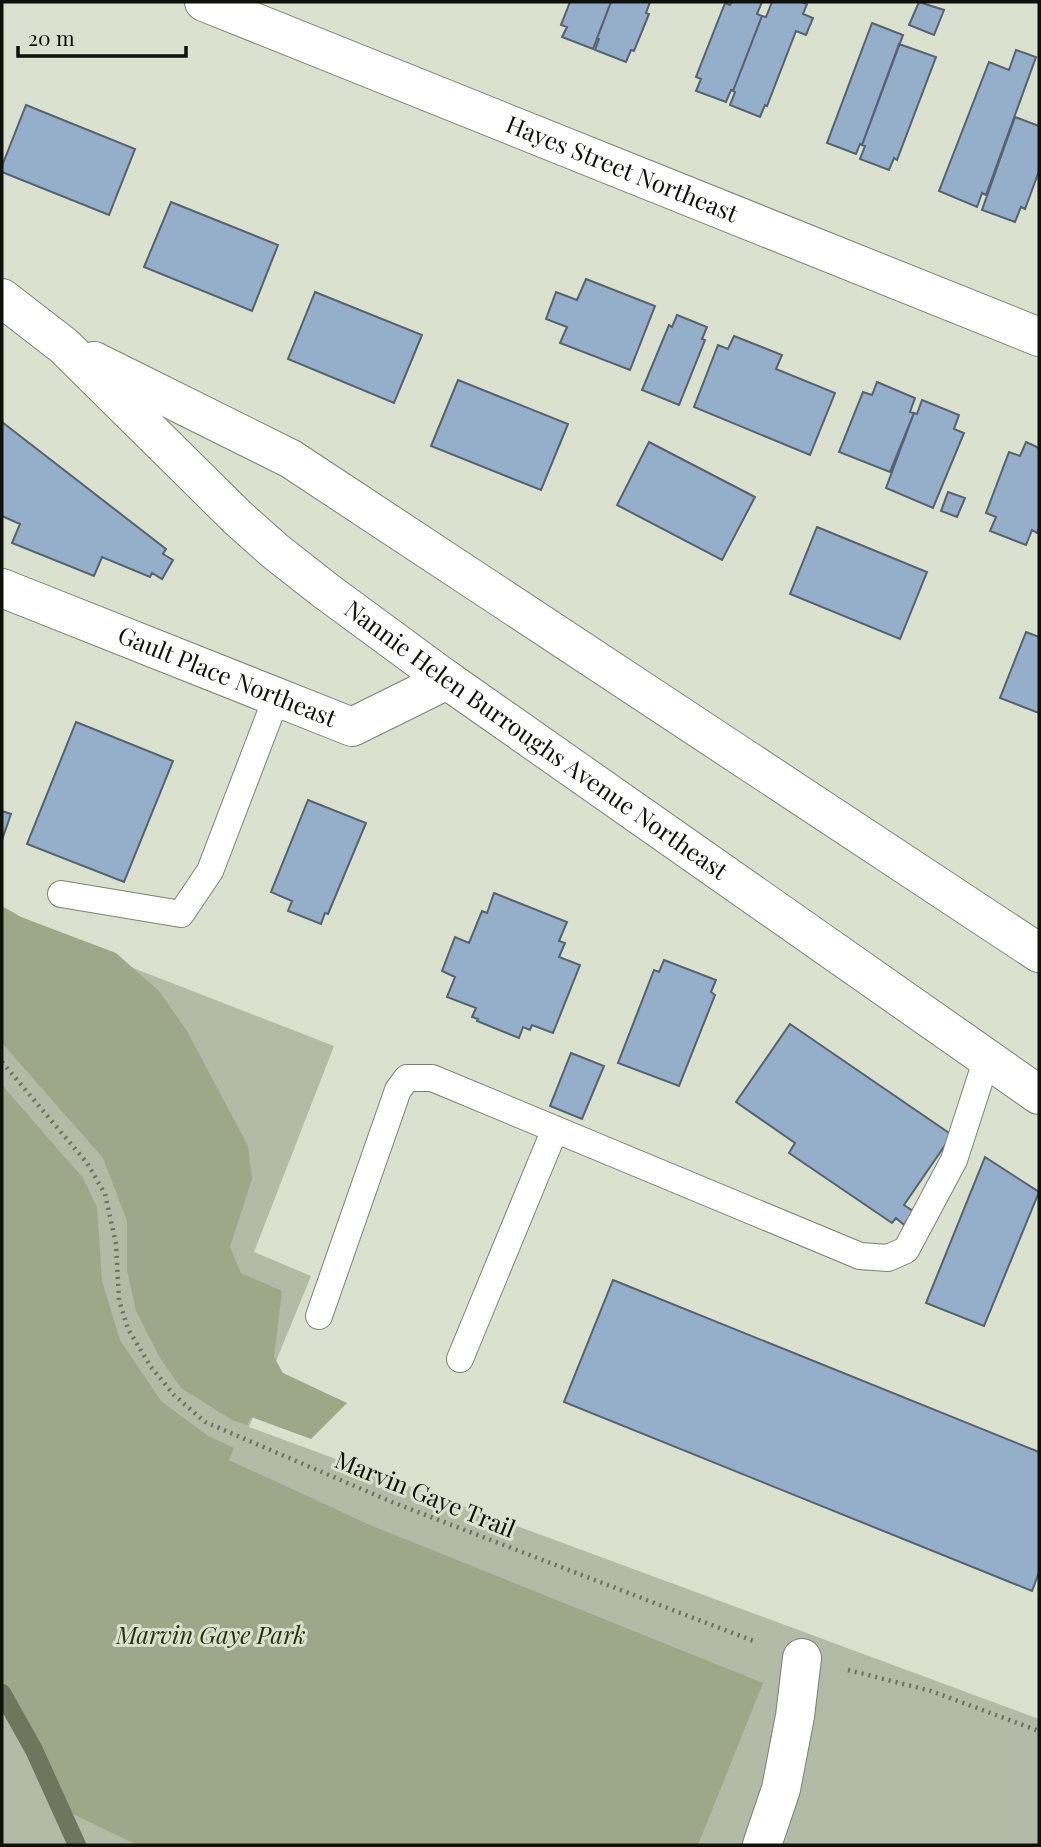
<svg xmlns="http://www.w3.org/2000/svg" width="1041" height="1847" font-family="'Playfair Display',serif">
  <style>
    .green { fill: #b3bba6 }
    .forest { fill: #9ca887 }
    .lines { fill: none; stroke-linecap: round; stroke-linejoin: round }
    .stream { stroke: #6e775e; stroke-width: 18 }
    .building { fill: #95aeca; stroke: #566270; stroke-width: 2 }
    .lane-casing { stroke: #7c8271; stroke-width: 28 }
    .street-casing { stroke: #7c8271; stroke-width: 40 }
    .secondary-casing { stroke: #7c8271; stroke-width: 40 }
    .path { stroke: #6b7064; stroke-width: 4.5; stroke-dasharray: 2 5; stroke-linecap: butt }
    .lane { stroke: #fff; stroke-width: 26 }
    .street { stroke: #fff; stroke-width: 38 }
    .secondary { stroke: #fff; stroke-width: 38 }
    .labels { text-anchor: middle; stroke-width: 6; stroke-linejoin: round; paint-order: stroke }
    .street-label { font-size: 24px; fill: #0f110b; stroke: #dae2cf }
    .park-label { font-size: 24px; font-style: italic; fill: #27330b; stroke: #dae2cf }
  </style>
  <rect width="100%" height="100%" fill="#dae2cf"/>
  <path class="green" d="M2 917 334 1046 254 1252 311 1276 249 1427 1039 1719V1845H2Z"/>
  <path class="forest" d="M2 906 21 917 116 953 159 991 187 1031 248 1146 252 1179 230 1247 241 1273 282 1291 274 1357 283 1373 347 1403 311 1439 251 1417 247 1425 232 1420 181 1388 160 1358 136 1311 127 1270V1221L103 1158 2 1043Z
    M2 1085 83 1178 97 1207 102 1281 120 1340 161 1401 208 1436 234 1448 229 1460 370 1525 763 1683 698 1845H137L61 1808 42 1788 29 1732 2 1691Z"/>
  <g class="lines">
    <path class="stream" d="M2 1693 34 1750 77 1845"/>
  </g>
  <path class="building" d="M570 2H611L593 49 562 37 567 27 561 25Z
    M611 2H650L646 13 649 14 634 51 631 50 626 62 595 50 599 39 597 38Z
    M732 2H762L757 14 762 16 733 91 731 90 726 102 696 91 701 79 696 77 725 3 730 5Z
    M772 2H801L807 4 803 14 813 18 806 35 796 31 767 106 765 105 760 117 730 105 735 92 733 91 762 16 766 17Z
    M919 2 944 10 934 35 909 25Z
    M872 23 903 35 862 145 860 144 856 154 827 143Z
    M899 44 936 57 897 160 894 158 889 170 860 159 865 146 862 145Z
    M1016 50 1036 57 986 195 982 193 977 207 939 191 989 62 1009 70Z
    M26 105 135 149 109 215 2 172V166Z
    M1015 117 1039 126V171L1025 209 1021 207 1015 222 982 210Z
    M171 202 278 245 252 311 144 267Z
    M586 279 655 306 630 370 560 343 567 327 546 319 556 292 577 300Z
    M315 292 422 335 394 403 288 359Z
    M677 315 707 327 702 339 705 340 679 405 642 390 669 325 672 327Z
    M734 336 782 355 776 369 835 393 810 455 694 407 718 345 728 349Z
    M458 380 568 424 541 490 431 446Z
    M877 382 915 398 910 412 914 413 890 472 839 452 863 392 872 395Z
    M922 400 959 415 954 429 964 433 933 508 886 488 914 413 917 414Z
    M2 422 166 549 163 554 173 560 162 579 152 573 150 577 102 557 94 576 12 543 20 524 2 516Z
    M649 442 755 497 722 560 617 505Z
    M1026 442 1039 448V528L1037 533 1032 530 1026 545 990 531 996 517 986 513 1009 452 1020 456Z
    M948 492 965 498 957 517 941 511Z
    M817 527 927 572 900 639 790 594Z
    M1026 632 1039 637V713L1000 698Z
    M76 722 173 761 124 882 27 844Z
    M308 800 366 823 328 914 325 913 321 924 288 911 292 901 271 892Z
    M2 811 11 814 2 840Z
    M494 893 567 922 559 941 565 943 559 957 580 965 553 1033 532 1025 530 1030 523 1027 519 1038 477 1021 478 1019 472 1017 476 1008 447 997 455 977 442 971 455 937 469 943 482 911 487 913Z
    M664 960 716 980 711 992 715 995 679 1086 618 1063 654 970 659 972Z
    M790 1024 952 1135 904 1205 913 1211 904 1225 896 1218 892 1223 789 1153 795 1143 736 1102Z
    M571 1053 604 1066 582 1119 550 1106Z
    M985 1157 1039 1192 984 1326 926 1303Z
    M613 1280 1039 1452V1572L1032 1591 564 1402Z"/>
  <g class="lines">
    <g class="lane-casing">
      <path id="lane" d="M61 894 181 914 210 871 277 696
        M319 1316 398 1090 407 1078H432L860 1256 888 1258 906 1250 954 1160 987 1058
        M460 1359 555 1129"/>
    </g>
    <g class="street-casing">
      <g id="street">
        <path id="s1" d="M204 2 1039 337"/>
        <path id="s2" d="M2 588 352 727 447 680"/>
        <path d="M762 1845 781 1789 795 1716 802 1658"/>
      </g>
    </g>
    <g class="secondary-casing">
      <g id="secondary">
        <path id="s3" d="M2 298 64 346 238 518 275 551 326 591 447 680 1039 1095"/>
        <path d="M94 361 291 459 1039 953"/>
      </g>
    </g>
    <path class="path" d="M2 1062 87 1163 105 1194 116 1244 119 1300 128 1329 151 1367 174 1395 205 1422 392 1502 756 1642
      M848 1670 931 1691 1039 1731"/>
    <use href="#lane" class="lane"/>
    <use href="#street" class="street"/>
    <use href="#secondary" class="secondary"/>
  </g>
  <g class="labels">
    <g class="street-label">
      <text dy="8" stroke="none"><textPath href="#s1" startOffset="450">Hayes Street Northeast</textPath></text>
      <text dy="8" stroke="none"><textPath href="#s2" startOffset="242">Gault Place Northeast</textPath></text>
      <text dy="8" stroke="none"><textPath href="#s3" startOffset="695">Nannie Helen Burroughs Avenue Northeast</textPath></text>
      <text transform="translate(425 1495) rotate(22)" y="8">Marvin Gaye Trail</text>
    </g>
    <g class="park-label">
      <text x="211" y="1644">Marvin Gaye Park</text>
    </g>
  </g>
  <rect width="1041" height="1847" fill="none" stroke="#0f110b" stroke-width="7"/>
  <path d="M18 46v10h168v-10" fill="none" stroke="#0f110b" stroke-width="3.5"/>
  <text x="28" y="46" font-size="21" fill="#0f110b" stroke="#dae2cf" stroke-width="5" paint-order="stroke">20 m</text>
</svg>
